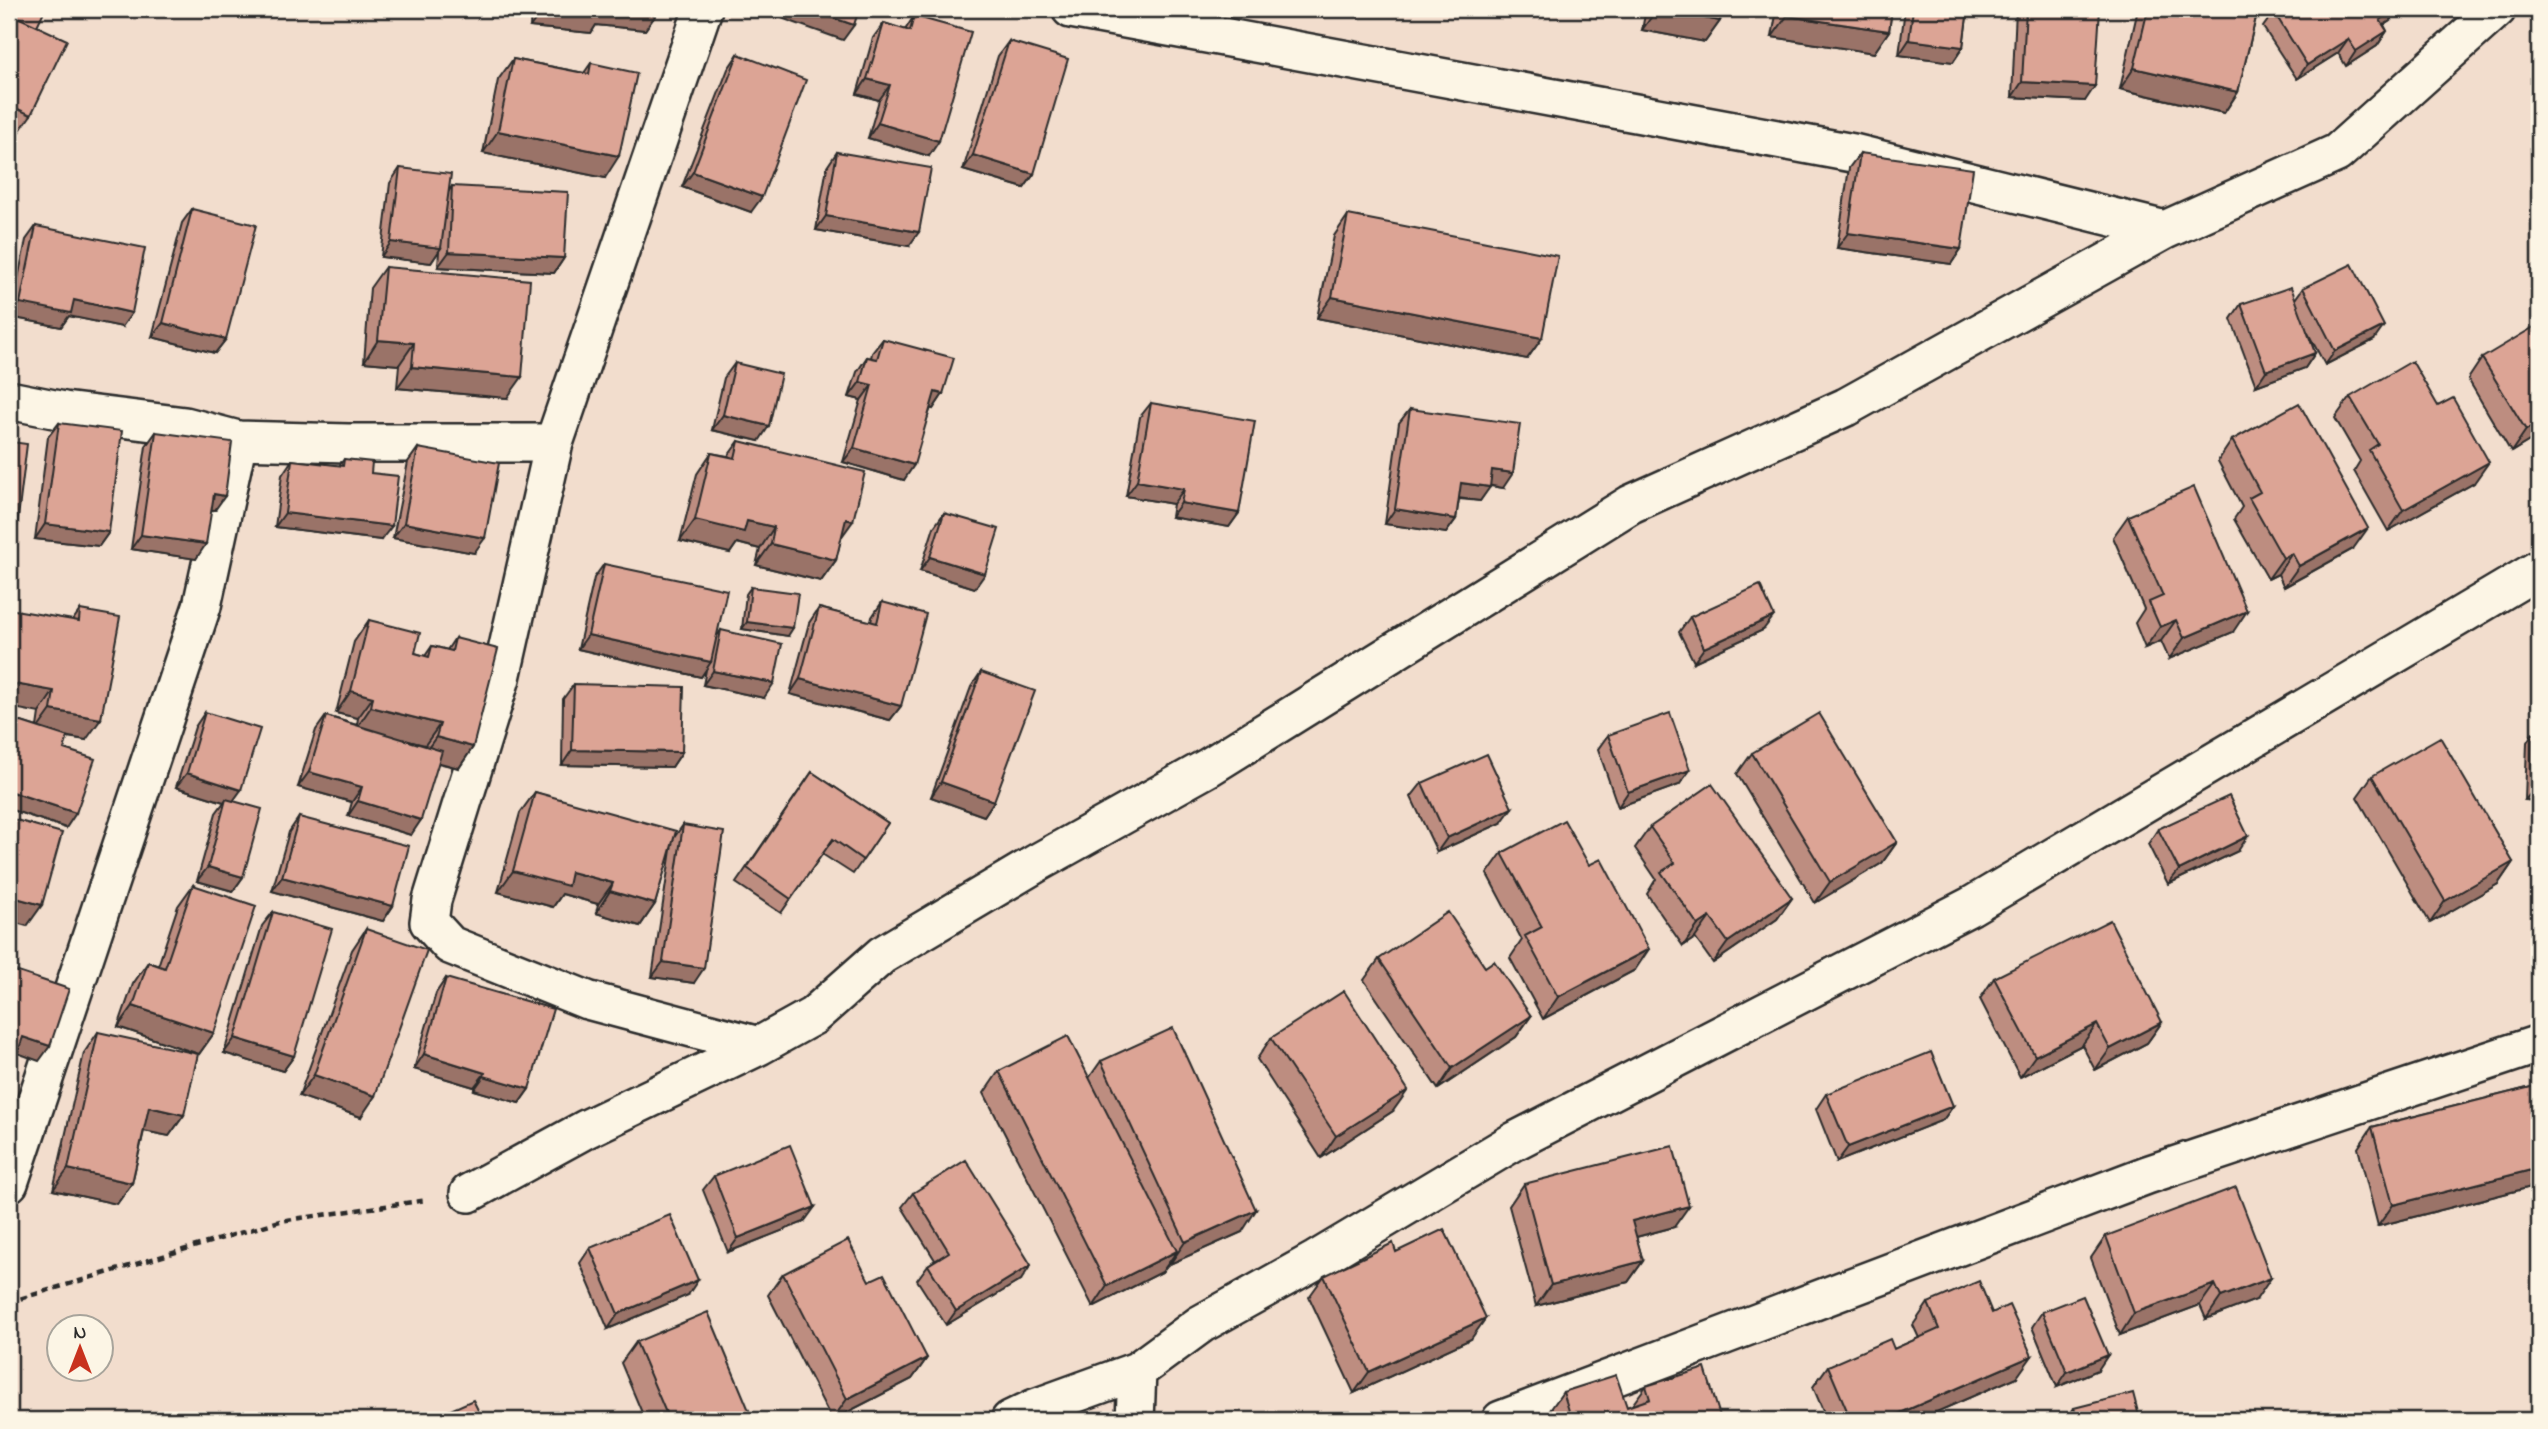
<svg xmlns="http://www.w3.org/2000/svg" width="2548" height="1429" font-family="'Indie Flower',sans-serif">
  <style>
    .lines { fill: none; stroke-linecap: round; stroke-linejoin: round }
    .minor-casing { stroke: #2b2b2b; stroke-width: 42 }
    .path { stroke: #2b2b2b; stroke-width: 4.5; stroke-dasharray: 7 5; stroke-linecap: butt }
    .minor { stroke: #fcf5e5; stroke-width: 37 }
    .wall { fill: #bd8d80; stroke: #2b2b2b; stroke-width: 2 }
    .shaded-wall { fill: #9a7368; stroke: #2b2b2b; stroke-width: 2 }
    .building { fill: #dca495; stroke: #2b2b2b; stroke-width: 2 }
  </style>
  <rect width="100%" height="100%" fill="#f2ddcd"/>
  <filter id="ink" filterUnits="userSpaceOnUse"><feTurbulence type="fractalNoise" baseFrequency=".0143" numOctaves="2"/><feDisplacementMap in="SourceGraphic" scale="14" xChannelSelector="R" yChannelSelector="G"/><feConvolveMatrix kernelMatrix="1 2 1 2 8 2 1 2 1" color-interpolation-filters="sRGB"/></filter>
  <g filter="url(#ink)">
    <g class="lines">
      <g class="minor-casing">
        <path id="minor" d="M1071 9 1853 153 2165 230
          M9 400 64 411 185 426 238 440 348 443H554L703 9
          M554 443 501 678 432 900 429 922 450 945 587 1000 759 1046 813 1016 882 955 1037 863 1209 767 1631 504 1846 407 2165 230 2337 153 2497 9
          M9 1183 202 606 238 440
          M469 1193 586 1129 759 1046
          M1010 1420 1035 1408 1137 1371
          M1135 1420 1137 1371 1201 1324 1316 1260 1515 1141 1971 906 2539 569
          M1501 1420 2147 1175 2539 1044"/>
      </g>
      <path class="path" d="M9 1302 280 1221 427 1200"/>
      <use href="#minor" class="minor"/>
    </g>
    <path class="wall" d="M9 9 37 26 31 115 16 136 9 133Z
      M512 9H660L645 30 596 25 591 33 530 27 531 11Z
      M1646 9H1722L1720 21 1705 42 1642 30Z
      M1777 9H1892L1889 31 1874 53 1772 37Z
      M1905 9H1968L1963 47 1953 62 1899 55Z
      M2016 9H2100L2085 101 2012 97Z
      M2138 9H2258L2238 92 2224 113 2120 89Z
      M2274 12 2390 21 2384 25 2387 31 2377 46 2346 66 2338 53 2297 79 2263 27Z
      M914 16 929 156 868 138 879 100 857 94 873 38 884 23 905 30Z
      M1009 41 1034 174 1024 188 963 170 998 56Z
      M738 54 751 212 682 187 728 69Z
      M513 59 584 73 591 63 605 178 483 153 498 80Z
      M837 152 909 246 816 230 827 167Z
      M1860 153 1961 249 1951 264 1837 248 1849 168Z
      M400 168 449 191 452 186 564 258 554 273 438 267 439 251 431 263 381 257 390 183Z
      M192 209 226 339 215 353 152 337 182 223Z
      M1348 215 1542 338 1527 359 1317 318 1334 236Z
      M36 226 122 327 69 316 61 327 10 317 26 240Z
      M385 267 507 398 397 388 399 365 364 362 370 288Z
      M2303 288 2374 340 2325 365 2308 333 2315 353 2305 368 2256 386 2231 319 2241 304 2295 299Z
      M883 339 943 394 933 409 931 408 904 480 843 462 861 400 849 397 857 372 867 357 871 358 872 353Z
      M2482 358 2539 435 2511 452 2468 379Z
      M735 363 759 441 712 430 724 378Z
      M2350 397 2438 406 2474 483 2388 531 2354 471 2360 461 2335 418Z
      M1151 403 1239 513 1229 527 1171 517 1173 504 1126 496 1140 417Z
      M1410 409 1503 488 1490 486 1480 501 1459 499 1456 519 1446 533 1385 524 1399 423Z
      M59 423 109 532 99 546 35 539 48 437Z
      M156 432 215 510H211L196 559 131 549 146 446Z
      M2232 440 2353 549 2284 587 2278 574 2268 579 2234 519 2242 507 2218 461Z
      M739 441 841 538 836 560 821 581 756 565 760 549 737 543 730 553 680 541 697 474 711 453 728 456Z
      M418 448 474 553 393 538 408 462Z
      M344 459 371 473 381 540 275 527 282 475 292 460 339 466Z
      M944 513 975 588 920 571 934 527Z
      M2128 516 2233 632 2169 659 2161 641 2145 648 2135 623 2144 609 2113 537Z
      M604 564 717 636 721 630 764 698 703 685 706 670 701 677 578 649 594 578Z
      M751 587 788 636 742 629 746 594Z
      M882 602 901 706 890 720 790 694 809 623 819 608 871 622 872 617Z
      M80 610 86 740 67 737 64 749 66 828 9 809V718L37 727 39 713 73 620Z
      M1690 617 1763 630 1694 662 1679 632Z
      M369 620 415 653 425 656 432 646 447 650 455 638 473 747 459 768 438 763 411 835 348 816 352 802 298 787 316 730 326 716 357 725 358 718 336 713 354 642Z
      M981 672 994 801 984 816 931 797 971 687Z
      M574 684 682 752 672 767 562 765 563 699Z
      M205 712 233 801 243 877 233 891 197 881 216 813 224 802 176 787 195 727Z
      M2532 734 2539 801 2525 800 2527 742Z
      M1608 735 1690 770 1679 785 1618 807 1598 749Z
      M1752 753 1897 842 1882 863 1815 903 1737 774Z
      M812 772 888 823 853 874 822 854 781 913 736 883Z
      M2372 776 2513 862 2498 884 2430 923 2357 797Z
      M1422 783 1501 823 1437 852 1411 797Z
      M535 792 673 839 683 825 694 983 652 977 672 843 655 904 640 926 596 913 598 904 562 894 553 907 498 892 520 813Z
      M299 817 393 906 383 921 272 891 289 832Z
      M1650 827 1792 898 1777 919 1713 963 1695 938 1683 946 1647 894 1656 879 1635 848Z
      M2158 829 2238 851 2168 884 2148 844Z
      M1502 853 1589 865 1635 970 1543 1019 1510 958 1522 940 1487 874Z
      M193 885 214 1033 199 1054 118 1027 133 984 148 962 158 966 178 906Z
      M273 912 294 1056 283 1071 224 1053 262 926Z
      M366 929 361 1117 299 1096 352 950Z
      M1379 959 1485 967 1531 1016 1516 1037 1438 1089 1364 980Z
      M446 978 529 1089 519 1103 474 1090V1087L414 1069 436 993Z
      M1994 978 2162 1022 2147 1043 2095 1070 2082 1045 2020 1077 1980 999Z
      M98 1032 184 1115 169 1136 144 1131 132 1183 117 1204 53 1190 84 1053Z
      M1271 1038 1393 1111 1321 1158 1257 1059Z
      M1101 1061 1242 1232 1170 1264V1262L1162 1272 1093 1307 984 1093 999 1071 1089 1078Z
      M2539 1085V1185L2378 1226 2358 1148 2372 1127Z
      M1826 1094 1953 1106 1943 1120 1837 1162 1816 1109Z
      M714 1176 804 1222 728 1252 703 1190Z
      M1524 1184 1674 1227 1636 1237 1643 1261 1628 1282 1536 1306 1509 1206Z
      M913 1193 1021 1280 946 1325 917 1280 928 1265 935 1260 902 1207Z
      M2106 1236 2256 1300 2206 1319 2200 1305 2120 1335 2091 1258Z
      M590 1248 688 1295 608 1329 580 1263Z
      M1396 1252 1471 1339 1354 1393 1309 1297 1324 1276Z
      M783 1274 869 1281 927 1358 912 1379 832 1420 768 1295Z
      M1928 1303 2017 1377 1918 1420H1827L1813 1387 1828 1366 1894 1349 1919 1338 1913 1325Z
      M2042 1312 2098 1370 2057 1387 2032 1327Z
      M636 1342 753 1420H645L621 1363Z
      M1646 1386 1717 1420H1551L1548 1413 1563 1392 1627 1407 1632 1405Z
      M2074 1408 2140 1420H2066Z"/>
    <path class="shaded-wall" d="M512 9H532L531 11Z
      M543 9H660L645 30 596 25 591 33 530 27Z
      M774 9H807L854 25 843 40 770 14Z
      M1657 9 1720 21 1705 42 1642 30Z
      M2397 9H2399L2390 21 2370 34 2380 20Z
      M1787 16 1889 31 1874 53 1772 37Z
      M2387 31 2377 46 2346 66 2356 51Z
      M2348 39 2338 53 2297 79 2307 65Z
      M1909 40 1963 47 1953 62 1899 55Z
      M2134 68 2238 92 2224 113 2120 89Z
      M867 79 890 85 879 100 857 94Z
      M2022 82 2095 86 2085 101 2012 97Z
      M878 123 939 141 929 156 868 138Z
      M498 131 619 156 605 178 483 153Z
      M973 155 1034 174 1024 188 963 170Z
      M693 172 762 197 751 212 682 187Z
      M826 216 919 232 909 246 816 230Z
      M1848 233 1961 249 1951 264 1837 248Z
      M391 242 441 248 431 263 381 257Z
      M449 252 564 258 554 273 438 267Z
      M1332 297 1542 338 1527 359 1317 318Z
      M74 300 132 313 122 327 69 316 61 327 10 317 20 303Z
      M163 323 226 339 215 353 152 337Z
      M2384 326 2374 340 2325 365 2335 351Z
      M378 340 414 343 399 365 364 362Z
      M2315 353 2305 368 2256 386 2266 371Z
      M412 367 522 377 507 398 397 388Z
      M860 382 872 385 861 400 849 397Z
      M935 392 943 394 933 409 925 407Z
      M723 415 769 426 759 441 712 430Z
      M2539 422V435L2511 452 2526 430Z
      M854 448 914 465 904 480 843 462Z
      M2489 462 2474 483 2388 531 2403 510Z
      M1492 470 1513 473 1503 488 1482 484Z
      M1137 481 1184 489 1173 504 1126 496Z
      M1461 483 1490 487 1480 501 1450 497Z
      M214 494 225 496 215 510 203 509Z
      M1181 503 1239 513 1229 527 1171 517Z
      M1395 509 1456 519 1446 533 1385 524Z
      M285 513 392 526 381 540 275 527Z
      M846 519 853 521 838 542Z
      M695 520 747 521 774 527 760 549 737 543 730 553 680 541Z
      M404 523 485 538 474 553 393 538Z
      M9 524 17 526 9 537Z
      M45 524 109 532 99 546 35 539Z
      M2368 528 2353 549 2284 587 2299 566Z
      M141 535 206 544 196 559 131 549Z
      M771 544 836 560 821 581 756 565Z
      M2292 553 2278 574 2268 579 2283 558Z
      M930 557 985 574 975 588 920 571Z
      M2247 611 2233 632 2169 659 2184 638Z
      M1774 616 1763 630 1694 662 1704 648Z
      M2176 620 2161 641 2145 648 2160 627Z
      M747 622 793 628 788 636 742 629Z
      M588 635 711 662 701 677 578 649Z
      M713 671 774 683 764 698 703 685Z
      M800 679 901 706 890 720 790 694Z
      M9 683 54 691 39 713 9 707Z
      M351 691 373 697 358 718 336 713Z
      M371 707 440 724 425 745 356 729Z
      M51 710 101 719 86 740 36 731Z
      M436 737 473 747 459 768 421 758Z
      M572 750 682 752 672 767 562 765Z
      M1690 770 1679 785 1618 807 1628 792Z
      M309 772 362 787 352 802 298 787Z
      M187 773 241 790 231 804 226 799 224 802 176 787Z
      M941 782 994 801 984 816 931 797Z
      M9 791 76 813 66 828 9 809Z
      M2531 793H2539V801L2525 800Z
      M358 801 421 820 411 835 348 816Z
      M1512 808 1501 823 1437 852 1447 838Z
      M2248 836 2238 851 2168 884 2179 870Z
      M1897 842 1882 863 1815 903 1830 882Z
      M2513 862 2498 884 2430 923 2445 901Z
      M208 867 243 877 233 891 197 881Z
      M513 871 571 872 613 883 598 904 562 894 553 907 498 892Z
      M282 877 393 906 383 921 272 891Z
      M610 891 655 904 640 926 596 913Z
      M9 896 42 905 27 926 9 921Z
      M1792 898 1777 919 1713 963 1728 942Z
      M1710 917 1695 938 1683 946 1698 925Z
      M1649 949 1635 970 1543 1019 1558 997Z
      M663 962 704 968 694 983 652 977Z
      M133 1006 214 1033 199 1054 118 1027Z
      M1531 1016 1516 1037 1438 1089 1452 1068Z
      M2162 1022 2147 1043 2095 1070 2110 1049Z
      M2097 1024 2082 1045 2020 1077 2035 1056Z
      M23 1037 50 1046 39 1061 12 1051Z
      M235 1038 294 1056 283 1071 224 1053Z
      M424 1054 485 1073 474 1087 414 1069Z
      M314 1075 375 1096 361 1117 299 1096Z
      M484 1076 529 1089 519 1103 474 1090Z
      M1408 1090 1393 1111 1321 1158 1336 1136Z
      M1953 1106 1943 1120 1837 1162 1848 1147Z
      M149 1107 184 1115 169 1136 134 1129Z
      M2539 1168V1185L2378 1226 2393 1205Z
      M68 1169 132 1183 117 1204 53 1190Z
      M1689 1206 1674 1227 1617 1242 1632 1221Z
      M815 1207 804 1222 728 1252 738 1238Z
      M1256 1210 1242 1232 1170 1264 1185 1242Z
      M1177 1251 1162 1272 1093 1307 1107 1286Z
      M1643 1261 1628 1282 1536 1306 1551 1285Z
      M1031 1265 1021 1280 946 1325 956 1311Z
      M2271 1278 2256 1300 2206 1319 2221 1297Z
      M698 1280 688 1295 608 1329 618 1314Z
      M2215 1284 2200 1305 2120 1335 2134 1313Z
      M1486 1318 1471 1339 1354 1393 1369 1372Z
      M2108 1355 2098 1370 2057 1387 2067 1372Z
      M2032 1356 2017 1377 1918 1420H1884Z
      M927 1358 912 1379 832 1420 847 1399Z"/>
    <path class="building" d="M9 9H45L37 26 9 13Z
      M574 9H606V11Z
      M807 9H859L854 25Z
      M1658 9H1722L1720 21Z
      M1788 9H1892L1889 31 1787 16Z
      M1913 9H1968L1963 47 1909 40Z
      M2026 9H2100L2095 86 2022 82Z
      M2148 9H2258L2238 92 2134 68Z
      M2279 9H2397L2380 20 2387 31 2356 51 2348 39 2307 65 2274 12Z
      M9 13 67 40 31 115 9 105Z
      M914 16 971 32 939 141 878 123 890 85 867 79 884 23 910 31Z
      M1009 41 1068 59 1034 174 973 155Z
      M738 54 806 80 762 197 693 172Z
      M513 59 589 74 591 63 637 73 619 156 498 131Z
      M837 152 931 168 919 232 826 216Z
      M1860 153 1973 169 1961 249 1848 233Z
      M400 168 451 174 441 248 391 242Z
      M452 186 568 192 564 258 449 252Z
      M192 209 256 225 226 339 163 323Z
      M1348 215 1558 256 1542 338 1332 297Z
      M36 226 145 248 132 313 74 300 71 313 20 303Z
      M2352 264 2384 326 2335 351 2303 288Z
      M385 267 530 280 522 377 412 367 414 343 378 340Z
      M2291 287 2315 353 2266 371 2241 304Z
      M2539 324V422L2526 430 2482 358Z
      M883 339 954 358 943 394 935 392 914 465 854 448 872 385 860 382 867 357 877 359Z
      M2412 361 2438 406 2453 398 2489 462 2403 510 2369 450 2378 444 2350 397Z
      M735 363 781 374 769 426 723 415Z
      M1151 403 1255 421 1239 513 1181 503 1184 489 1137 481Z
      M2299 403 2368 528 2299 566 2292 553 2283 558 2249 498 2260 492 2232 440Z
      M1410 409 1520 424 1513 473 1492 470 1490 487 1461 483 1456 519 1395 509Z
      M59 423 122 431 109 532 45 524Z
      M9 431 13 432 11 442 27 444 17 526 9 524Z
      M156 432 232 442 225 496 214 494 206 544 141 535Z
      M739 441 865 472 853 521 846 519 836 560 771 544 774 527 747 521 744 532 695 520 711 453 735 458Z
      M418 448 499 463 485 538 404 523Z
      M344 459 372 462 371 473 398 476 392 526 285 513 292 460 343 466Z
      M2194 487 2247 611 2184 638 2176 620 2160 627 2149 602 2163 596 2128 516Z
      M944 513 999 529 985 574 930 557Z
      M604 564 727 590 711 662 588 635Z
      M1760 585 1774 616 1704 648 1690 617Z
      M751 587 798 593 793 628 747 622Z
      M882 602 926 614 901 706 800 679 819 608 877 623Z
      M9 609 79 621 80 610 120 617 101 719 51 710 54 691 9 683Z
      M369 620 420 633 415 653 429 657 432 646 452 651 455 638 498 649 473 747 436 737 440 724 371 707 373 697 351 691Z
      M721 630 782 644 774 683 713 671Z
      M981 672 1035 691 994 801 941 782Z
      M574 684 684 687 682 752 572 750Z
      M205 712 260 729 241 790 187 773Z
      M1670 713 1690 770 1628 792 1608 735Z
      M1819 713 1897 842 1830 882 1752 753Z
      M326 716 442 751 421 820 358 801 362 787 309 772Z
      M9 718 68 737 64 749 95 759 76 813 9 791Z
      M2532 734H2539V793H2531Z
      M2440 737 2513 862 2445 901 2372 776Z
      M1487 754 1512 808 1447 838 1422 783Z
      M812 772 888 823 863 860 833 839 791 899 747 868Z
      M1712 784 1792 898 1728 942 1710 917 1698 925 1661 872 1675 863 1650 827Z
      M535 792 676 831 655 904 610 891 613 883 571 872 568 886 513 871Z
      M2229 796 2248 836 2179 870 2158 829Z
      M226 799 262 809 243 877 208 867Z
      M299 817 409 846 393 906 282 877Z
      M9 818 62 833 42 905 9 896Z
      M1564 820 1589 865 1601 859 1649 949 1558 997 1525 936 1542 927 1502 853Z
      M683 825 724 832 704 968 663 962Z
      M193 885 256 906 214 1033 133 1006 148 962 165 968Z
      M273 912 332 929 294 1056 235 1038Z
      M1448 912 1485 967 1494 961 1531 1016 1452 1068 1379 959Z
      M2110 920 2162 1022 2110 1049 2097 1024 2035 1056 1994 978Z
      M366 929 427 950 375 1096 314 1075Z
      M9 969 69 989 50 1046 23 1037 9 1077Z
      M446 978 553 1009 529 1089 484 1076 485 1073 424 1054Z
      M1344 991 1408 1090 1336 1136 1271 1038Z
      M1173 1028 1256 1210 1185 1242 1101 1061Z
      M98 1032 198 1054 184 1115 149 1107 132 1183 68 1169Z
      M1068 1036 1177 1251 1107 1286 999 1071Z
      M1931 1052 1953 1106 1848 1147 1826 1094Z
      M2539 1085V1168L2393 1205 2372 1127Z
      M790 1145 815 1207 738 1238 714 1176Z
      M1673 1146 1689 1206 1632 1221 1643 1261 1551 1285 1524 1184Z
      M966 1160 1031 1265 956 1311 928 1265 949 1252 913 1193Z
      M2236 1187 2271 1278 2221 1297 2215 1284 2134 1313 2106 1236Z
      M670 1215 698 1280 618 1314 590 1248Z
      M1444 1229 1486 1318 1369 1372 1324 1276 1393 1243 1396 1252Z
      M848 1240 869 1281 884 1274 927 1358 847 1399 783 1274Z
      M1979 1281 1992 1313 2009 1305 2032 1356 1884 1420H1851L1828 1366 1890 1339 1894 1349 1939 1329 1928 1303Z
      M2083 1296 2108 1355 2067 1372 2042 1312Z
      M708 1312 753 1420H669L636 1342Z
      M1705 1368 1720 1416 1707 1420H1572L1563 1392 1616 1375 1627 1407 1650 1399 1646 1386Z
      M2133 1393 2140 1420H2078L2074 1408Z
      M473 1400 483 1420H428Z"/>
  </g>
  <rect width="2548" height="1429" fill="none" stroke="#fcf5e5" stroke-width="35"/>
  <rect x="18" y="18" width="2513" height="1394" fill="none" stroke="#2b2b2b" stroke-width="2.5" filter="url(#ink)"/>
  <g transform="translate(80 1348)"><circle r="33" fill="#fcf5e5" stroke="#a8a49b" stroke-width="2"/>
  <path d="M0-5L12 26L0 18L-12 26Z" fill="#c8321e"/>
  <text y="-10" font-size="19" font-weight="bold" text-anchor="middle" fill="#2b2b2b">N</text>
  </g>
</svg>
